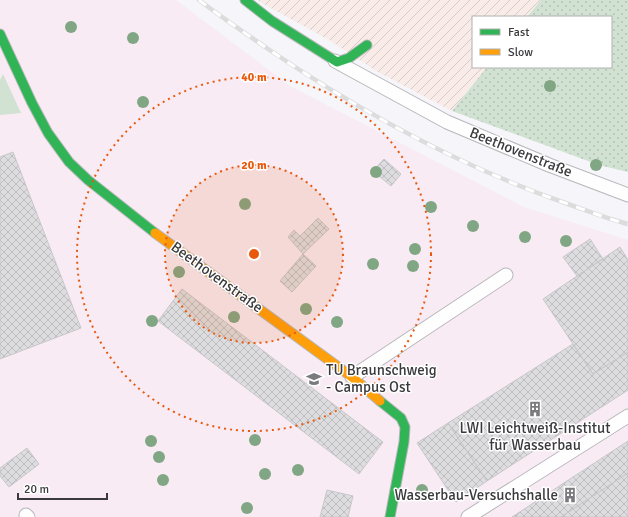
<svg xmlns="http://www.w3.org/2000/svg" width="628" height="517" font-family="Signika,sans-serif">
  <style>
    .industrial { fill: url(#industrial-furrows) }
    .education { fill: #f8ebf4 }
    .grass { fill: #d1e1d2 }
    .park { fill: url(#park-dots) }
    .building { fill: url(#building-cross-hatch); stroke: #c7c7ca }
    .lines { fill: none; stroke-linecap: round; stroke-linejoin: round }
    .lane-casing { stroke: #b7b7bb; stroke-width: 15 }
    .fast-casing { stroke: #b7b7bb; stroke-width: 11 }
    .slow-casing { stroke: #b7b7bb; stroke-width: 11 }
    .lane { stroke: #fefefe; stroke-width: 13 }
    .fast { stroke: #30b455; stroke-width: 9 }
    .slow { stroke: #ff9f0a; stroke-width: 9 }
    .rail-casing { stroke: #dcdcdd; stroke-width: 4.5 }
    .rail { stroke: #fff; stroke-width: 3; stroke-dasharray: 9; stroke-linecap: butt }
    .tree { fill: #81a684 }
    .ring { fill: none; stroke: #e8590c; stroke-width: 2; stroke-dasharray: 2 4 }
    .labels { text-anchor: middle; stroke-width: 3; stroke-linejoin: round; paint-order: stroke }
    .street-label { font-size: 15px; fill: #3a3a3d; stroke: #fff }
    .poi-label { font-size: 15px; fill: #3a3a3d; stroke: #fff; text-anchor: start }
    .centre { fill: #e8590c; stroke: #fff; stroke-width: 2 }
    .ring-label { font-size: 12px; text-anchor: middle; font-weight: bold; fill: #e8590c; stroke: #fff; stroke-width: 3; stroke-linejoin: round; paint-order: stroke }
  </style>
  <defs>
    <pattern id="industrial-furrows" width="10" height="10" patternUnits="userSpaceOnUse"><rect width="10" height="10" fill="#f9ece8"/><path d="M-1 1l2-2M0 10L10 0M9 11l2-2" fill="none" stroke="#d6cbc8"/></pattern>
    <pattern id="park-dots" width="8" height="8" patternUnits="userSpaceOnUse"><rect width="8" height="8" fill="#d1e1d2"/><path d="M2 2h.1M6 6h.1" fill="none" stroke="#b4c2b5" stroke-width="1.8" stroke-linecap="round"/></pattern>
    <pattern id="building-cross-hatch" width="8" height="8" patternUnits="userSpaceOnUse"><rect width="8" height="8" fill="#dddde0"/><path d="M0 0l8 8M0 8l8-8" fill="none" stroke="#bebec1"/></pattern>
  </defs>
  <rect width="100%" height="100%" fill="#f5f5fa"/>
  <path class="industrial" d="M259 0H541L527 17H473V67H487L452 111 376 71 329 40 258 1Z"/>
  <path class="education" d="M0 0H176L290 86 524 207 628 240V517H0Z"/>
  <path class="grass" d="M3 74 21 113 0 115V80Z"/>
  <path class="park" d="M541 0H628V172L599 165 452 111 487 67H611V17H527Z"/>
  <path class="building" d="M13 152 81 328 0 359V157Z
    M384 159 401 174 391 186 373 171Z
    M318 218 329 229 303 254 288 237 294 230 300 236Z
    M590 239 603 259 577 276 563 257Z
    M620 247 628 260V352L593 374 543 299Z
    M303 254 316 266 292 292 280 281Z
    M182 289 383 442 359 474 158 321Z
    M573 344 593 374 628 352V390L487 481 448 423Z
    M448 423 487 481 456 502 417 443Z
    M628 441V473L561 517H512Z
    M27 448 39 464 9 487 0 476V468Z
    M628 473V517H561Z
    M327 490 353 496 348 517H320Z"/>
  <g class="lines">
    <g class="lane-casing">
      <path id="lane" d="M335 61 447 122 549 165 628 195
        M352 377 506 275
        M26 515 28 517
        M468 517 628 416"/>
    </g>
    <g class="fast-casing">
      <path id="fast" d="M245 0 272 21 337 62 349 58 367 45
        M0 34 32 103 48 133 69 162 88 180 155 233
        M380 401 401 418 405 427 404 442 390 517"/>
    </g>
    <g class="slow-casing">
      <path id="slow" d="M155 233 352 377 380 401"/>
    </g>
    <use href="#lane" class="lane"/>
    <use href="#fast" class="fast"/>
    <use href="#slow" class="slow"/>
    <g class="rail-casing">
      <path id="rail" d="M199 0C221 17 245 33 268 49 361 112 461 167 568 204 588 211 608 219 628 224"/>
    </g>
    <use href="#rail" class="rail"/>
  </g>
  <g class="tree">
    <circle cx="71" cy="27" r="6"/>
    <circle cx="133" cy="38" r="6"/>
    <circle cx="550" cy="86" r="6"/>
    <circle cx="143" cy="102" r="6"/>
    <circle cx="596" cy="165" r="6"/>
    <circle cx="376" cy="172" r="6"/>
    <circle cx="245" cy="204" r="6"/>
    <circle cx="431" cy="207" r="6"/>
    <circle cx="473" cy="226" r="6"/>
    <circle cx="525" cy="237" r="6"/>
    <circle cx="566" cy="241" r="6"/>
    <circle cx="415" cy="249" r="6"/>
    <circle cx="373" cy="264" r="6"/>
    <circle cx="413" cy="266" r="6"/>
    <circle cx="179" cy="272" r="6"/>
    <circle cx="306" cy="309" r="6"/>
    <circle cx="234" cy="317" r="6"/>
    <circle cx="152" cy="321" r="6"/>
    <circle cx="337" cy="322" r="6"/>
    <circle cx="255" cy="440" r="6"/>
    <circle cx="151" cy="441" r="6"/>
    <circle cx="159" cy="457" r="6"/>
    <circle cx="298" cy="470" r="6"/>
    <circle cx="265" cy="474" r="6"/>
    <circle cx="163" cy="480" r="6"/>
    <circle cx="422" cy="490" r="6"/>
    <circle cx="247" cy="508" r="6"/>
  </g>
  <circle cx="254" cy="254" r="89" fill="#e8590c" fill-opacity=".12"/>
  <g class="ring">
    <circle cx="254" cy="254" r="89"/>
    <circle cx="254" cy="254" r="177"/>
  </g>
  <defs>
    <g id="university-bare" transform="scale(1.2)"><path d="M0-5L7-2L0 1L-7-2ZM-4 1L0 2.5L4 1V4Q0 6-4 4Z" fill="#7b7b7f" stroke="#fff" stroke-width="2.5" paint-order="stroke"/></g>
    <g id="building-bare" transform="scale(1.2)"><path d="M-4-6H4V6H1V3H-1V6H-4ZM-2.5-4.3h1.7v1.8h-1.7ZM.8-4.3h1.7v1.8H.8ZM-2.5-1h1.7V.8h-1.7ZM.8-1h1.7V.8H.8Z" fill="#7b7b7f" stroke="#fff" stroke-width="2.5" paint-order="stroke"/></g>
  </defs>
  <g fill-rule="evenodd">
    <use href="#university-bare" x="314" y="379"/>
    <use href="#building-bare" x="535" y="409"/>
    <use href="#building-bare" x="570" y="495"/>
  </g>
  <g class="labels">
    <g class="street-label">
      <text transform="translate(521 152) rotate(22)" y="5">Beethovenstraße</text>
      <text transform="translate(217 277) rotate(36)" y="5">Beethovenstraße</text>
    </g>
    <g class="poi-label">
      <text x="326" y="375">TU Braunschweig<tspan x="326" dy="17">- Campus Ost</tspan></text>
      <text x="535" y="433" text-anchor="middle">LWI Leichtweiß-Institut<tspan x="535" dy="17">für Wasserbau</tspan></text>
      <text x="558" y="500" text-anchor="end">Wasserbau-Versuchshalle</text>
    </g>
  </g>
  <circle cx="254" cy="254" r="6" class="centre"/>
  <g class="ring-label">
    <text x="254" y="81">40 m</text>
    <text x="254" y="169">20 m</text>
  </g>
  <rect x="472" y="16" width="140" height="52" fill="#ffffff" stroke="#b0b0b1"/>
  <rect x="480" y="29" width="20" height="6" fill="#30b455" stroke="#b0b0b1"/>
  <text x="508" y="36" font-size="12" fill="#3a3a3d">Fast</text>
  <rect x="480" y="49" width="20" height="6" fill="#ff9f0a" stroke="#b0b0b1"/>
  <text x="508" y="56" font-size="12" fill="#3a3a3d">Slow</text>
  <path d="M18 493v6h89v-6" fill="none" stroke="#3a3a3d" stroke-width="2"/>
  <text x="24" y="493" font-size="12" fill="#3a3a3d" stroke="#ffffff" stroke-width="3" paint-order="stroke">20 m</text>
</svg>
